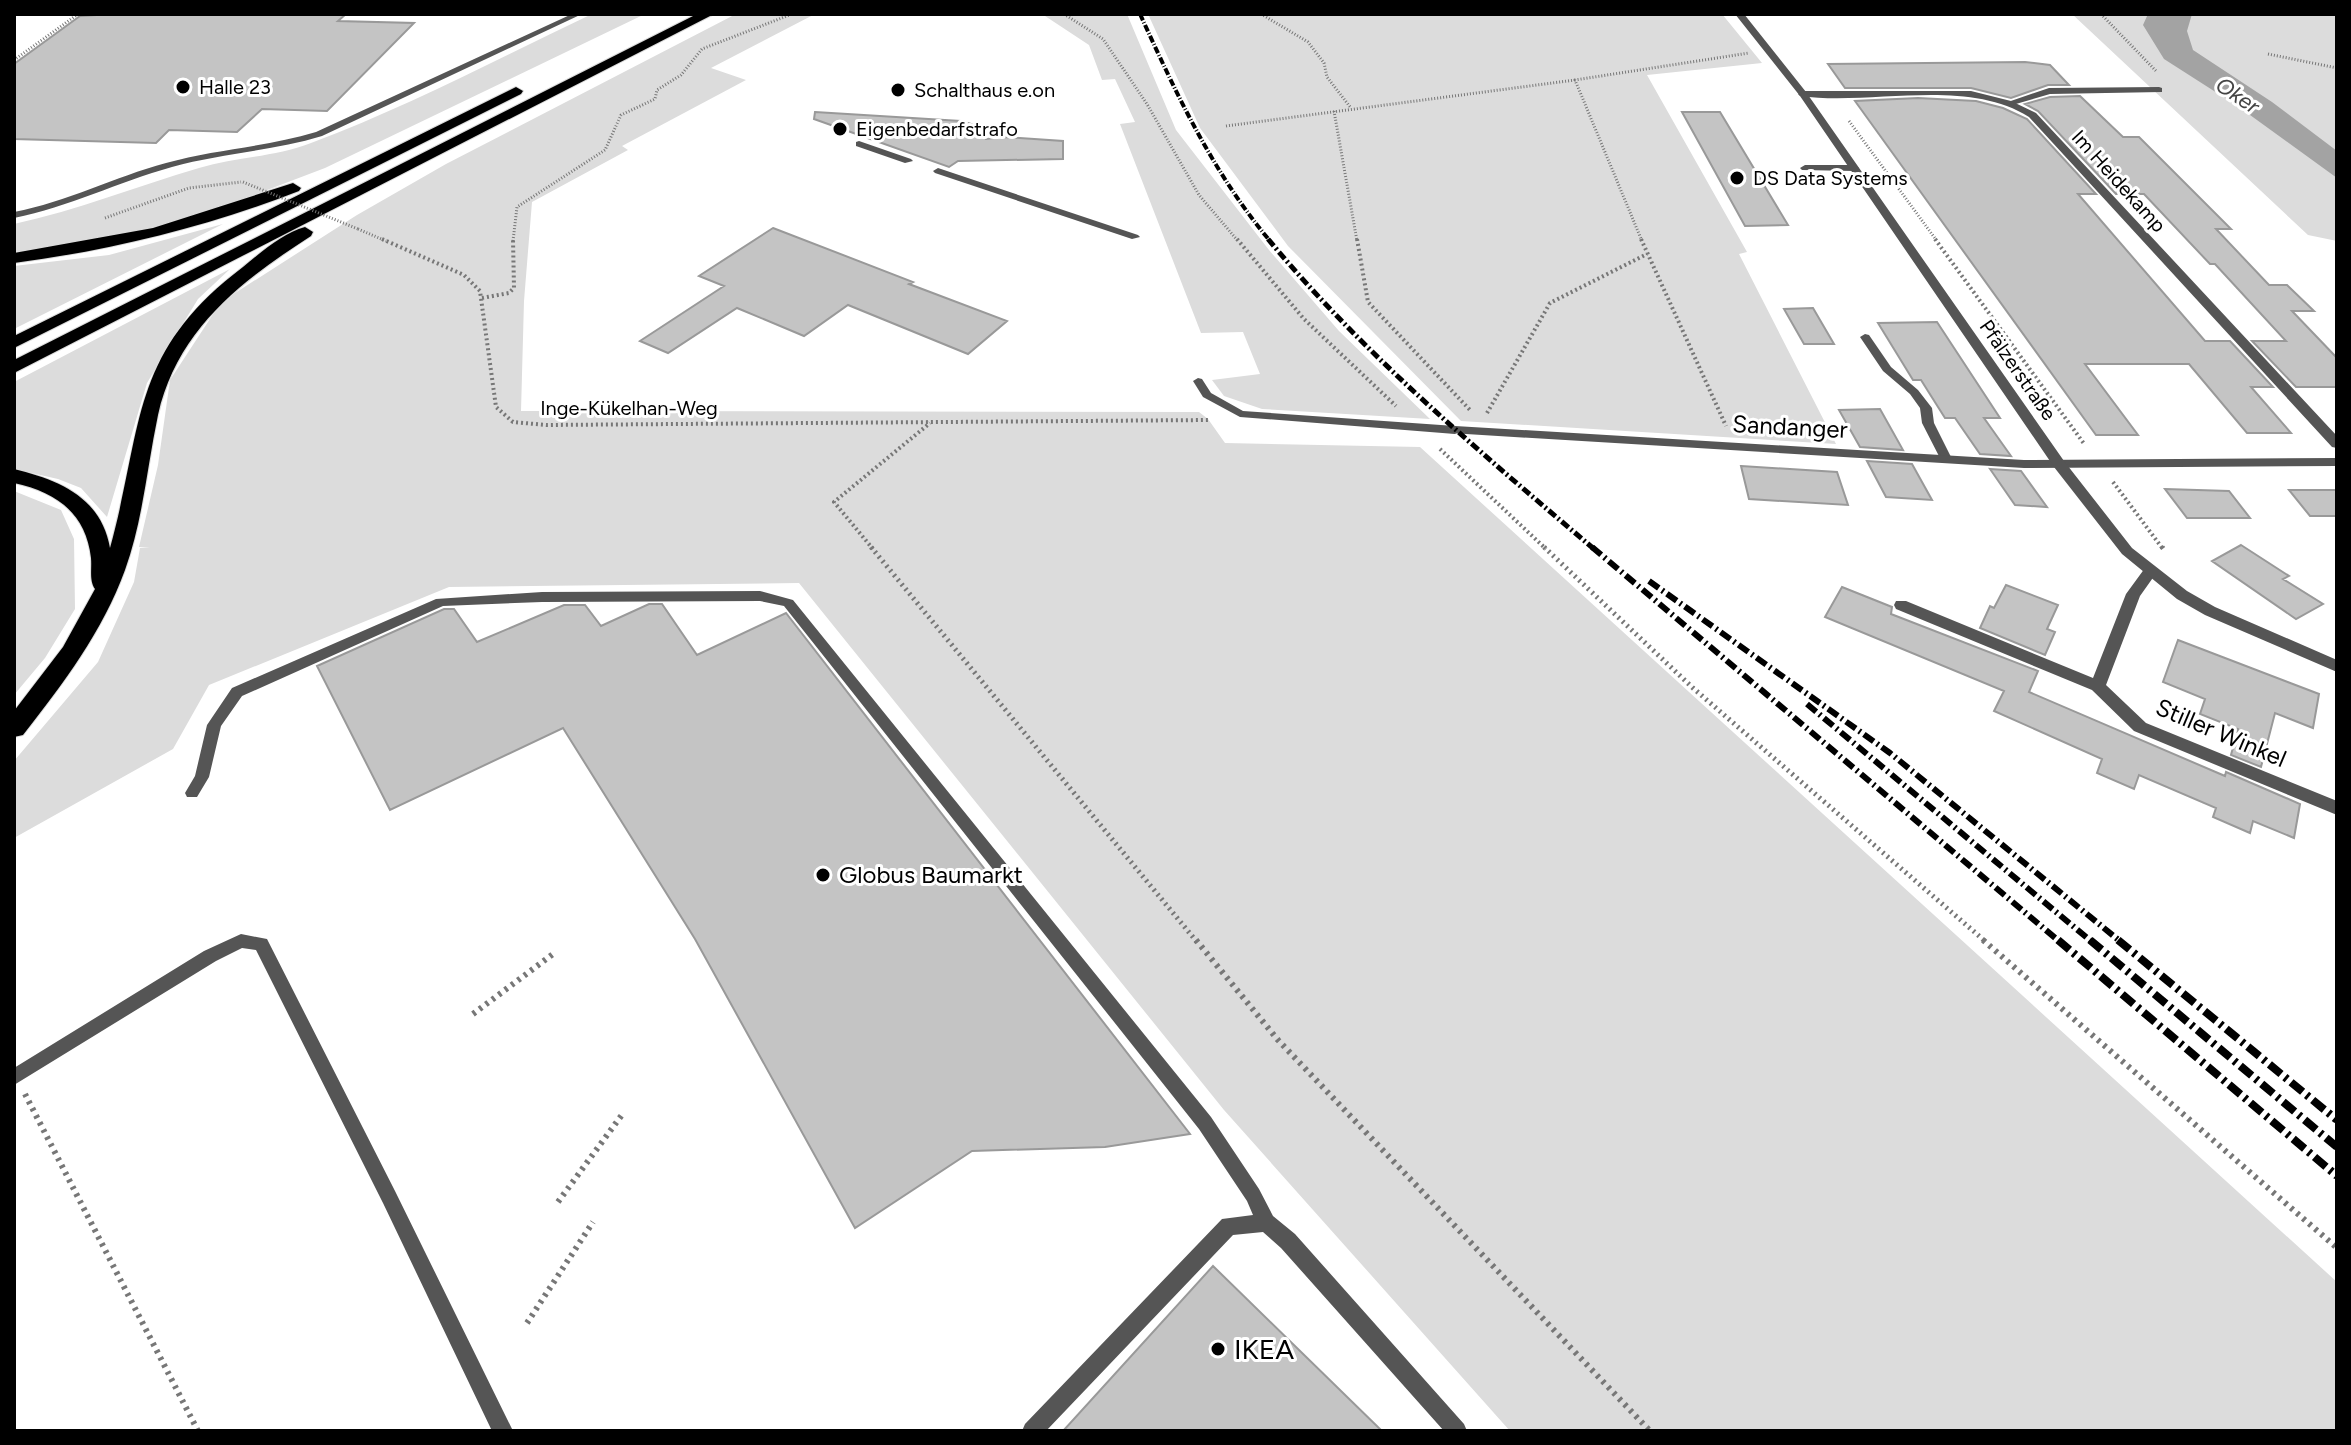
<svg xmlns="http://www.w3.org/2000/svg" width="2351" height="1445" font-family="Figtree,sans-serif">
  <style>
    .green { fill: #dcdcdc }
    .water { fill: #a3a3a3 }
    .building { fill: #c4c4c4; stroke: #999; stroke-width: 2 }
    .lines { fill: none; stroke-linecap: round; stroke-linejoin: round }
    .motorway-casing { stroke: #dbdbdb; stroke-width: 2 }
    .path-far3 { stroke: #777; stroke-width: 3; stroke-dasharray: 1 2; stroke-linecap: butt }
    .path-far2 { stroke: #777; stroke-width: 4; stroke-dasharray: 2 3; stroke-linecap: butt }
    .path-far1 { stroke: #777; stroke-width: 5; stroke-dasharray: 2 4; stroke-linecap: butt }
    .path { stroke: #777; stroke-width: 6; stroke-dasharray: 3 5; stroke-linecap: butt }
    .service { fill: #555; fill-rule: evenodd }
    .minor { fill: #555; fill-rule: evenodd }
    .tertiary { fill: #555; fill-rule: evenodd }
    .motorway { fill: #000; fill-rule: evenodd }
    .rail-far3 { stroke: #000; stroke-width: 4; stroke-dasharray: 7 2 1 2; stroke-linecap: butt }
    .rail-far2 { stroke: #000; stroke-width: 5; stroke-dasharray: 9 3 2 3; stroke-linecap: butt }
    .rail-far1 { stroke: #000; stroke-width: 6; stroke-dasharray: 12 4 2 4; stroke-linecap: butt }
    .rail { stroke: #000; stroke-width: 8; stroke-dasharray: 15 5 3 5; stroke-linecap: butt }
    .path-bridge { stroke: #777; stroke-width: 3; stroke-dasharray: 1 2; stroke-linecap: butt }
    .poi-dot { fill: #000; stroke: #fff; stroke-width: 3 }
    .labels { text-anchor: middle; stroke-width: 6; stroke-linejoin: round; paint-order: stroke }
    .far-poi-label { font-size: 20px; fill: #000; stroke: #fff; text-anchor: start }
    .far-street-label { font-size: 20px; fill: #000; stroke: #fff }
    .far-water-label { font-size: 22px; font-style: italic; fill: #444; stroke: #fff }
    .street-label { font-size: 24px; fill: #000; stroke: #fff }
    .poi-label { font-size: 24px; fill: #000; stroke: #fff; text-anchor: start }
    .near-poi-label { font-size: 28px; fill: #000; stroke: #fff; text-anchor: start }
  </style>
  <rect width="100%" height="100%" fill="#fff"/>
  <path class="green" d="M592 14H645L325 168 204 214 108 239 14 252V224C78 210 137 186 199 168 236 157 275 157 311 143 407 107 499 58 592 14Z
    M736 14H815L711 68 746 80 622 146 628 150 532 202 524 301 521 411 1199 412 1208 419 1225 443 1420 447 2337 1282V1431H1510L1224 1110 799 583 449 587 209 685 173 749 14 838V761L98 662 134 582 140 548H150L139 547 158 465 170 380 221 302 357 215 446 164Z
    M1042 14H1127L1176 130 1269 250 1339 331 1430 419 1262 409 1224 396 1212 380 1260 374 1243 332 1201 333 1120 124 1135 122 1115 79 1102 80 1089 45Z
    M1148 14H1722L1762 63 1647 75 1747 252 1739 254 1836 444 1461 421 1288 246 1200 128Z
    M2072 14H2337V241L2308 235Z
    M223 224 14 329V266L109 255Z
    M230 269 198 299 147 383 107 517 81 488 58 479 14 469V382Z
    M14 491 61 510 74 539 75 609 45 658 14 695Z"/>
  <path class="water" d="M2148 14H2192L2187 31 2193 50 2272 102 2337 151V178L2239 107 2164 59 2143 25Z"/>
  <path class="building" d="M113 14H346L338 21 414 23 327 111 262 109 237 132 169 130 156 143 14 139V64L80 16Z
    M2025 62 2050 65 2069 85H2048L2011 98 1971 88H1845L1828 64Z
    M2080 96 2123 137H2139L2231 229H2216L2269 285H2287L2314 311H2292L2337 358V387H2296L2252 341H2286L2215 264H2210L2144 194H2116L2038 111 2025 104 2050 97Z
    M1918 98 1976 101 2003 108 2027 119 2096 194H2078L2205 341H2230L2273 387H2251L2291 433H2247L2189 364H2085L2138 435H2096L1855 101Z
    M815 112 961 121 975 125 986 139 1003 137 1063 141V159L958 161 949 167 814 119Z
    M1682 112H1720L1788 225 1745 226Z
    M773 228 913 282 909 284 1007 321 968 354 848 305 804 336 737 308 668 353 640 341 724 286 699 276Z
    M1813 308 1834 344H1804L1784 309Z
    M1937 322 2000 418H1984L2011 456 1980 454 1955 418H1945L1921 380H1913L1878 323Z
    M1880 409 1903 450 1860 447 1839 410Z
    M1867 461 1912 464 1932 500 1886 497Z
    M1741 466 1837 472 1848 505 1749 499Z
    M1990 469 2021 471 2047 507 2015 505Z
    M2165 489 2229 491 2250 518H2187Z
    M2289 490H2337V516H2310Z
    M2241 545 2289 576 2283 579 2323 604 2296 619 2212 561Z
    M2006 585 2058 605 2047 629 2055 632 2045 655 1980 628 1990 606 1994 608Z
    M1842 587 1892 607 1891 614 2038 671 2029 692 2225 776 2226 772 2300 804 2294 838 2253 821 2250 833 2213 817 2216 808 2139 775 2134 789 2097 773 2102 759 1994 711 2004 691 1825 617Z
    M649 604H662L697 655 786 613 1190 1134 1105 1147 972 1151 855 1228 695 939 563 728 390 810 317 666 444 609H454L477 642 564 605H585L601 626Z
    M2178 640 2319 694 2313 728 2275 713 2261 767 2231 755 2238 729 2200 714 2205 699 2163 682Z
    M1213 1266 1382 1431H1063Z"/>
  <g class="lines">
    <g class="motorway-casing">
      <path id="motorway" d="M697 14H714L14 373V360Z
        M516 87 523 91 521 94 14 348V336Z
        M293 183 301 188 299 191C206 227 112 250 14 263V253L153 228Z
        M305 227 313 232 311 236C241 281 177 330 158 415 147 467 143 520 125 570 103 631 63 684 23 735L14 737V711L63 647 95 589C89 580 92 569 91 558 86 513 56 492 14 483V469C59 480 101 497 110 548 144 425 129 353 243 267 260 253 283 233 305 227Z"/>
    </g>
    <path class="path-far3" d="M85 14H107
      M1064 14 1103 39 1147 104 1199 195 1238 241
      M1261 14 1308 42 1324 63 1327 77 1351 108
      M2101 14 2157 72
      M2268 54 2337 68
      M14 60 78 14
      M1334 111 1357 241
      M1849 121 1937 241
      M1226 126 1575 80
      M105 218 189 188 241 182
      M358 229 386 241
      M513 241 517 207 605 150 621 115 655 99 657 90 681 75 702 49 792 14
      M1642 241 1575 80 1749 53"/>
    <path class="path-far2" d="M382 239 464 275 480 291 496 407 513 422 546 425 1210 420
      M1237 239 1304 319 1396 406
      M1357 239 1368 302 1470 410
      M1641 239 1726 426
      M1935 239 2085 445
      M482 298 509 293 514 288 513 239
      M1487 413 1550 303 1647 254
      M1440 449 1546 549
      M2113 482 2163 549
      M873 549 834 502 930 423"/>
    <path class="path-far1" d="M871 547 1197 942
      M1544 547 1693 688 1986 942
      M2162 547 2165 551"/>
    <path class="path" d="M1196 940 1278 1040 1650 1431
      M1983 940 2337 1248
      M473 1014 553 954
      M25 1094 198 1431
      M558 1202 624 1112
      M527 1323 593 1222"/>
    <path class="service" d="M572 14H582L322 136C273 151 221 153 172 167 118 182 69 207 14 218V212C67 202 114 177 166 163 215 149 267 147 316 132Z
      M2159 87 2162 88V92L2050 94 2009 106 2005 103 2049 88Z
      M859 141 911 159 913 161 905 163 856 146V142Z
      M1805 165H1854L1859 168 1854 171 1802 170 1800 168Z
      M938 168 1138 235 1140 237 1132 239 935 173 933 171Z
      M1865 334 1869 335 1891 367 1918 390 1932 408 1934 423 1952 459 1950 462H1942L1922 423 1920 408 1910 394 1883 371 1860 337Z
      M1198 378 1202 379 1211 393 1243 411 1455 426 1461 430 1455 434 1240 417 1203 397 1193 381Z
      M760 591 793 600 1211 1117 1259 1189 1273 1216 1295 1234 1464 1424 1467 1431H1444L1281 1248 1263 1232 1233 1235 1046 1431H1022L1025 1424 1222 1219 1253 1215 1247 1201 1199 1129 784 606 760 601 542 602 443 606 242 696 221 726 209 777 197 797H187L185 793 195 776 207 725 232 688 436 599 542 592Z
      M241 934 267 939 395 1191 513 1431H492L383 1203 256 950 242 948 216 961 14 1085V1068L204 951Z"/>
    <path class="minor" d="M1803 91H1971L2011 101 2036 113 2337 436V448L2332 447 2029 117C1966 77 1871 106 1800 96L1798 94Z
      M1455 426 2024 460 2337 458V466L2024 468 1450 433V427Z
      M2150 567 2157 572 2140 596 2106 685 2146 723 2337 801V815L2134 731 2092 690 1896 609 1894 605 1896 601H1906L2093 678 2126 594 2145 568Z"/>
    <path class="tertiary" d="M1735 14H1744L1806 92 2064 461 2132 548 2187 591 2215 607 2337 660V672L2205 615 2177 599 2122 554 2054 467 1800 96Z"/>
    <use href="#motorway" class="motorway"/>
    <path class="rail-far3" d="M1140 14C1177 95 1213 173 1270 241"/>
    <path class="rail-far2" d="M1268 239C1364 355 1480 452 1594 549"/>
    <path class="rail-far1" d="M1592 547 2060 942
      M1649 581 1890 753 2121 942
      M1807 704 2092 942"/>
    <path class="rail" d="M2058 940 2337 1176
      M2090 940 2337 1147
      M2118 940 2337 1120"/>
    <path class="path-bridge" d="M243 182 358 229"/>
  </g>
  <g class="poi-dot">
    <circle cx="183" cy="87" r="8"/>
    <circle cx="898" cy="90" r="8"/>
    <circle cx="840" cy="129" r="8"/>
    <circle cx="1737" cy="178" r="8"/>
    <circle cx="823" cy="875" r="8"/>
    <circle cx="1218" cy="1349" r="8"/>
  </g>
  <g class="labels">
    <g class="far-poi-label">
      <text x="199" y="94">Halle 23</text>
      <text x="914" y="97">Schalthaus e.on</text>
      <text x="856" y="136">Eigenbedarfstrafo</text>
      <text x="1753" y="185">DS Data Systems</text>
    </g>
    <g class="far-street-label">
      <text transform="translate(2119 181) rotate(48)" y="7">Im Heidekamp</text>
      <text transform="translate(2018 370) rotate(55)" y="7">Pfälzerstraße</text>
      <text x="629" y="415">Inge-Kükelhan-Weg</text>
    </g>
    <g class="far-water-label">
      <text transform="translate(2238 95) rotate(34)" y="8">Oker</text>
    </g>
    <g class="street-label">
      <text transform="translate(1790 427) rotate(3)" y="8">Sandanger</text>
      <text transform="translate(2221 733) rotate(23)" y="8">Stiller Winkel</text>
    </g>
    <g class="poi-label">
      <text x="839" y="883">Globus Baumarkt</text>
    </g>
    <g class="near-poi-label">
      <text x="1234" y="1359">IKEA</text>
    </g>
  </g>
  <rect width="2351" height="1445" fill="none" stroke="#000000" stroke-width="32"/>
</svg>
